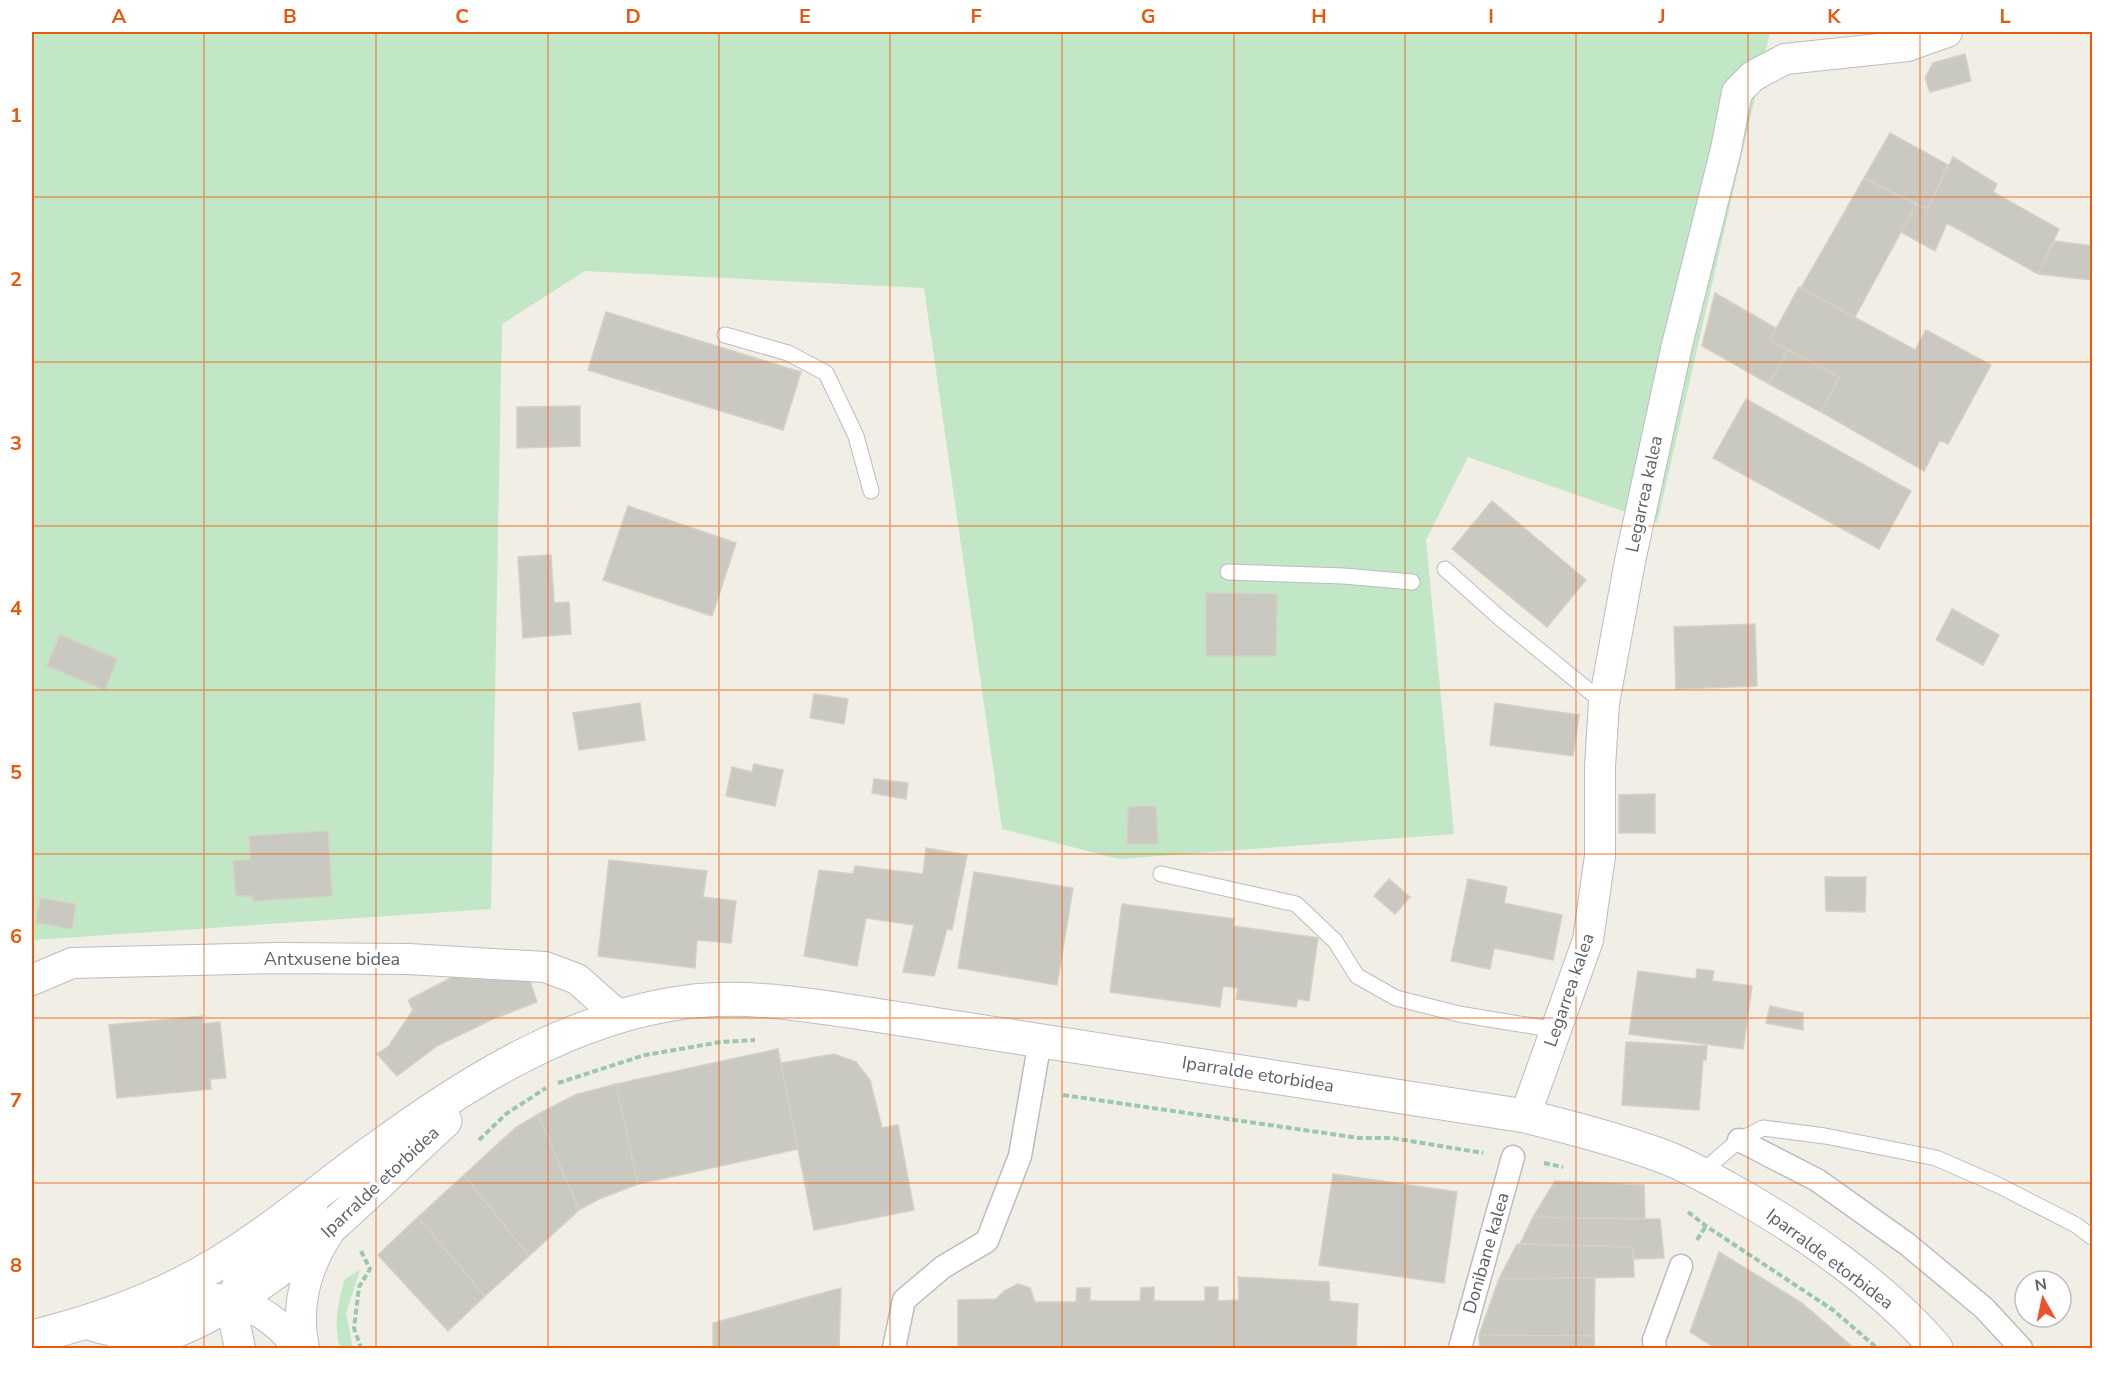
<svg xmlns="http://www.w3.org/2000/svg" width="2124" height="1380" font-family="'Nunito Sans',sans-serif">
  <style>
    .green { fill: #c2e7c6 }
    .building { fill: #cac9c1; stroke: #d4d1c3; stroke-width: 1.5 }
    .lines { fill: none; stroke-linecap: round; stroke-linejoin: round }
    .service-casing { stroke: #babcc1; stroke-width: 17 }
    .pedestrian-casing { stroke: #babcc1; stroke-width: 25 }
    .minor-casing { stroke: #babcc1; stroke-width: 32 }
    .secondary-casing { stroke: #bbbdc3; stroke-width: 35 }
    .path { stroke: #9bc8ad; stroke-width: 4; stroke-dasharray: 6 3; stroke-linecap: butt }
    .service { stroke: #fff; stroke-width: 15 }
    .pedestrian { stroke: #fff; stroke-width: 22 }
    .minor { stroke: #fff; stroke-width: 30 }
    .secondary { stroke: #fff; stroke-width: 33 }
    .grid { fill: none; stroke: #e8590c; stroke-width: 1.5; stroke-opacity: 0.55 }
    .labels { text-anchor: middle; stroke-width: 6; stroke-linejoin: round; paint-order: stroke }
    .street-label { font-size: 18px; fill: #5d6066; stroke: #fff }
    .neatline { fill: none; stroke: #e8590c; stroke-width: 2 }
    .grid-label { font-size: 20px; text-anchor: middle; font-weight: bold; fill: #e8590c }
  </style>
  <rect width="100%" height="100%" fill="#f0eee5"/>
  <path class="green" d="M32 32H1770L1657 523 1468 457 1426 540 1454 834 1119 859 1002 829 924 288 585 271 502 324 491 909 33 940Z
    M360 1270 346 1313 353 1348H340C333 1325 338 1302 345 1279Z"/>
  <path class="building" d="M1965 54 1971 81 1930 92 1925 78 1933 63Z
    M1890 133 1948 165 1927 209 1864 178Z
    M1953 157 1997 184 1993 192 2059 229 2038 274 1947 223 1935 251 1901 232 1916 204 1927 209Z
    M1864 178 1916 204 1855 317 1801 288Z
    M2054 241 2092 246V280L2038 274Z
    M1799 287 1915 350 1926 330 1991 365 1948 444 1940 440 1924 471 1821 412 1839 377 1770 340Z
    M1715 293 1776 328 1770 340 1788 350 1769 384 1702 346Z
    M606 312 801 372 783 430 588 370Z
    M1788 350 1839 377 1821 412 1769 384Z
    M1746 399 1911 491 1879 549 1713 458Z
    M580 406V446L517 448V407Z
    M1492 501 1586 580 1547 627 1452 549Z
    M628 506 736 543 712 616 603 580Z
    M551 555 554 603 569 602 571 634 523 638 518 557Z
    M1206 593 1277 594 1276 656H1206Z
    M1952 609 1999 635 1983 665 1936 640Z
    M1755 624 1757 686 1676 689 1674 627Z
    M60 635 117 659 105 690 47 666Z
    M814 694 848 699 844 724 810 718Z
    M640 703 645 740 579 750 573 713Z
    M1495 703 1579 715 1573 756 1490 745Z
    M754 764 783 770 775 806 726 796 732 767 752 772Z
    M874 779 908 783 906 799 872 793Z
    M1655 794V833H1619V795Z
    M1156 806 1158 844H1127L1128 807Z
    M328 831 332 896 253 901V896H236L233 861 251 860 249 836Z
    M926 848 967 855 952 930 947 929 934 976 903 972 914 925 866 918 857 966 804 956 819 870 853 874 855 866 923 874Z
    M609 860 707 871 703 897 736 901 731 943 697 940 695 968 598 956Z
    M974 872 1073 888 1057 985 958 968Z
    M1825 877H1866L1865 912 1826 911Z
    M1389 879 1410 897 1395 914 1374 896Z
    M1468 879 1507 887 1504 903 1562 915 1553 960 1494 948 1490 969 1451 961Z
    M40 898 76 904 72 929 36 923Z
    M1122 904 1234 919 1233 926 1318 938 1309 1001 1298 999 1296 1007 1236 999 1238 988 1223 986 1220 1007 1110 992Z
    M1697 969 1714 971 1712 981 1752 986 1743 1049 1629 1034 1638 971 1696 979Z
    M466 970 471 979H512L528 975 537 1002 493 1019 437 1046 397 1076 377 1054 388 1047 413 1010 408 1000Z
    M1770 1006 1803 1013V1030L1766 1023Z
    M202 1016 203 1024 220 1022 226 1078 210 1079 211 1089 117 1098 109 1025Z
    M1626 1042 1707 1046 1706 1060H1703L1699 1110 1622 1105Z
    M778 1049 798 1149 638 1184 616 1084Z
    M834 1054 856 1062 870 1080 882 1128 898 1125 914 1210 814 1230 781 1063Z
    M616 1084 638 1184 599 1199 579 1210 538 1114 575 1095Z
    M538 1114 579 1210 529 1256 464 1175 515 1128Z
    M1333 1174 1457 1192 1444 1283 1319 1265Z
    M464 1175 529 1256 485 1296 418 1217Z
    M1555 1181 1644 1185 1645 1219 1533 1217Z
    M418 1217 485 1296 448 1331 378 1255Z
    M1533 1217 1660 1219 1664 1258 1633 1259V1247L1520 1244Z
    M1517 1244 1633 1247 1634 1277 1499 1279Z
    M1719 1252 1802 1303 1854 1348H1715L1690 1332Z
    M1238 1277 1329 1282 1330 1301 1358 1304 1356 1348H958V1300L996 1299 1004 1291 1018 1284 1030 1288 1035 1302H1076L1077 1288H1090V1301H1140L1141 1288 1154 1287V1301H1205V1287H1218V1301L1239 1300Z
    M1595 1278 1594 1336 1479 1335 1499 1279Z
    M841 1288 839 1348H713V1323Z
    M1479 1335 1594 1336 1595 1348H1480Z"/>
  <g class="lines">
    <g class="service-casing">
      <path id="service" d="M725 335 788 353 826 373 856 436 871 491
        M1445 569 1501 619 1604 703
        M1228 572 1344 576 1412 582
        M1161 874 1296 904 1335 941 1357 976 1396 998 1459 1014 1556 1030
        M1700 1174 1739 1140 1763 1128 1825 1136 1936 1158 1998 1185 2076 1225 2092 1237"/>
    </g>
    <g class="pedestrian-casing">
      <path id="pedestrian" d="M1739 1140 1817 1180 1907 1244 1984 1308 2021 1348
        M894 1348 904 1300 943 1267 987 1241 1020 1156 1040 1041
        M1460 1348 1513 1157
        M1655 1348 1654 1340 1681 1266"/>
    </g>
    <g class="minor-casing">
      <path id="minor" d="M32 980 72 963 278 958 408 959 545 967 577 979 620 1017
        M1525 1116 1588 940 1600 856V767L1604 703 1630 561 1677 345 1726 149 1737 92 1753 76 1785 59 1908 46 1947 32
        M84 1323C94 1326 106 1331 116 1331 134 1331 168 1312 185 1305 228 1287 274 1313 298 1348
        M240 1348 235 1325 234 1301 238 1282 249 1267 306 1226 315 1195
        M304 1348C295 1307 306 1267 329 1232"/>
    </g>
    <g class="secondary-casing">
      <path id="secondary" d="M32 1337C97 1321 159 1299 217 1264 273 1230 323 1187 376 1149 467 1082 571 1017 686 1002 741 995 794 1003 849 1011L1525 1116C1572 1128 1619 1140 1665 1157 1686 1165 1707 1177 1727 1188 1798 1227 1883 1286 1936 1348
        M124 1348C153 1339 183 1330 209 1315 301 1266 369 1190 445 1121"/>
    </g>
    <path class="path" d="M558 1083 645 1055 721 1042 755 1040
      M1063 1095 1359 1138H1392L1483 1153
      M479 1140 506 1114 546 1088
      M1544 1163 1563 1167
      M1688 1212 1706 1226 1833 1310 1877 1348
      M1697 1240 1706 1226
      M361 1251 370 1269 359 1287 354 1328 361 1348"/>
    <use href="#service" class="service"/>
    <use href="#pedestrian" class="pedestrian"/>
    <use href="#minor" class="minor"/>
    <use href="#secondary" class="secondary"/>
  </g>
  <path class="grid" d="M204 32V1348M376 32V1348M548 32V1348M719 32V1348M890 32V1348M1062 32V1348M1234 32V1348M1405 32V1348M1576 32V1348M1748 32V1348M1920 32V1348M32 197H2092M32 362H2092M32 526H2092M32 690H2092M32 854H2092M32 1018H2092M32 1183H2092"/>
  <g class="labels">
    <g class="street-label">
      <text transform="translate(1644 494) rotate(-78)" y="6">Legarrea kalea</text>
      <text x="332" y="965">Antxusene bidea</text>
      <text transform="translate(1569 990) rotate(-71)" y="6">Legarrea kalea</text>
      <text transform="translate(1258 1074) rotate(9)" y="6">Iparralde etorbidea</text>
      <text transform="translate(380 1182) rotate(-43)" y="6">Iparralde etorbidea</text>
      <text transform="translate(1486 1253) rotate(-74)" y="6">Donibane kalea</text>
      <text transform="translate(1830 1259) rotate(37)" y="6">Iparralde etorbidea</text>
    </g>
  </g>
  <rect width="2124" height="1380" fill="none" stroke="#ffffff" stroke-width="66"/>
  <g transform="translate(2043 1299) rotate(351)"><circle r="28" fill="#ffffff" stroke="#bebfc2" stroke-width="1.5"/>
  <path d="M0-4.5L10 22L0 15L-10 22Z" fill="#eb5330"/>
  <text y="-9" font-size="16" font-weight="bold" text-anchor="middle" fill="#5d6066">N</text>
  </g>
  <rect x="33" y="33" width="2058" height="1314" class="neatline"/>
  <g class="grid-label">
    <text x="119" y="23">A</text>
    <text x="290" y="23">B</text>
    <text x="462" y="23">C</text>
    <text x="633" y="23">D</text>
    <text x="805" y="23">E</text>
    <text x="976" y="23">F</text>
    <text x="1148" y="23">G</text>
    <text x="1319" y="23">H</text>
    <text x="1491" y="23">I</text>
    <text x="1662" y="23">J</text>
    <text x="1834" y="23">K</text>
    <text x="2005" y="23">L</text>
    <text x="16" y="122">1</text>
    <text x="16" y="286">2</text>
    <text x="16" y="450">3</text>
    <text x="16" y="615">4</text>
    <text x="16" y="779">5</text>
    <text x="16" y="943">6</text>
    <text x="16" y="1107">7</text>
    <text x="16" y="1272">8</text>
  </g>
</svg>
